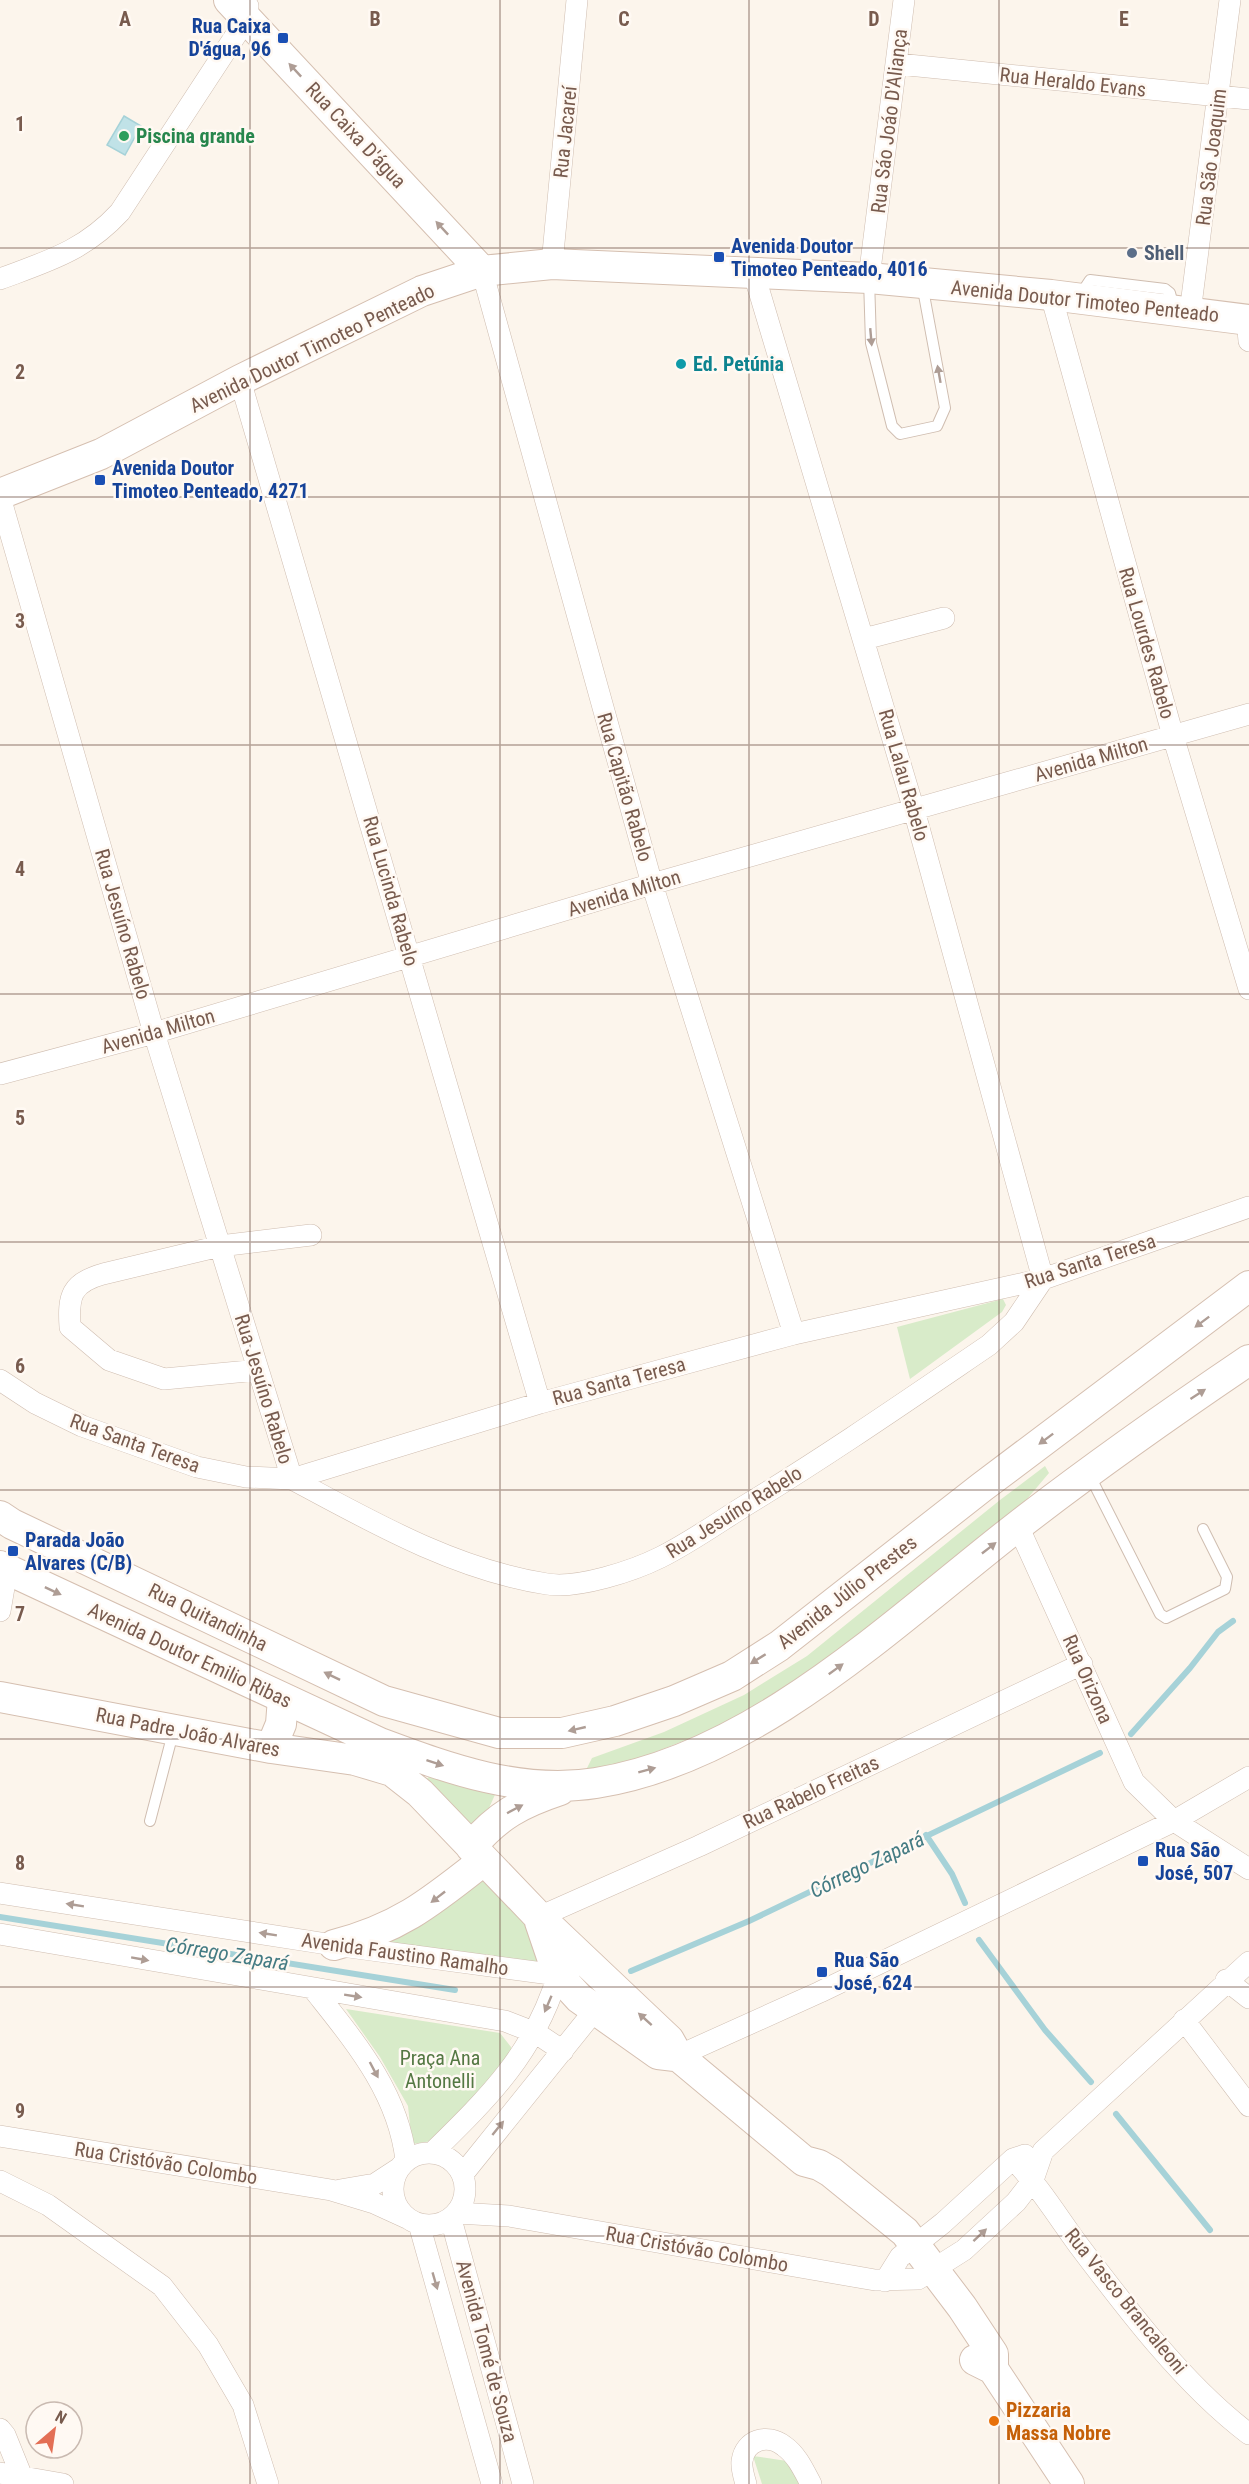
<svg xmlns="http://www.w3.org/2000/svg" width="1249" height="2484" font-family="'Roboto Condensed',sans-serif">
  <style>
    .green { fill: #d8ebc9 }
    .water { fill: #c0e2e7; stroke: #a6d2d8; stroke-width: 1.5 }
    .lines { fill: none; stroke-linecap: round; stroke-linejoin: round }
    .stream { stroke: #a6d2d8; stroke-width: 6 }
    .lane-casing { stroke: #cfbdb0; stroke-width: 12 }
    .street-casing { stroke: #cfbdb0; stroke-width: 22 }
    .secondary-casing { stroke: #d5bfb0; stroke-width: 32 }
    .lane { stroke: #fff; stroke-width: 10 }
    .street { stroke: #fff; stroke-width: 21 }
    .secondary { stroke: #fff; stroke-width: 30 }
    .oneway { fill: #ae9d95 }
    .grid { fill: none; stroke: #785b4e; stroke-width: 1.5; stroke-opacity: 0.55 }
    .transit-dot { fill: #1a4fb4; stroke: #fff9f3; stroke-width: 2 }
    .leisure-dot { fill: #2e9e5b; stroke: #fff9f3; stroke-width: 2 }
    .service-dot { fill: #5c6f8a; stroke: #fff9f3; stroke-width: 2 }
    .culture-dot { fill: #0f9aa8; stroke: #fff9f3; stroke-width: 2 }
    .food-dot { fill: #e8710a; stroke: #fff9f3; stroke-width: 2 }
    .labels { text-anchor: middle; stroke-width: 5; stroke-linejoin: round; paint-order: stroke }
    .transit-label { font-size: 20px; font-weight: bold; fill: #164399; stroke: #fff9f3; text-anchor: start }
    .street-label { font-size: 20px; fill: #785b4e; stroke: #fff9f3 }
    .leisure-label { font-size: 20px; font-weight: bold; fill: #27864d; stroke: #fff9f3; text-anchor: start }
    .service-label { font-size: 20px; font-weight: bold; fill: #4e5e75; stroke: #fff9f3; text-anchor: start }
    .culture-label { font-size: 20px; font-weight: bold; fill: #0d838f; stroke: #fff9f3; text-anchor: start }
    .park-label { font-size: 20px; fill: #547843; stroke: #fff9f3 }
    .food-label { font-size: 20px; font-weight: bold; fill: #c56008; stroke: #fff9f3; text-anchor: start }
    .water-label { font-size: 21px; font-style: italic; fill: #447b83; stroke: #fff9f3 }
    .grid-label { font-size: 20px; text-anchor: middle; font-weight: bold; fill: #785b4e; stroke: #fff9f3; stroke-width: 5; stroke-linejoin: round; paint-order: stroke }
  </style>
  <rect width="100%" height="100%" fill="#fcf5ec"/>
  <path class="green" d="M1003 1299 1006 1305 1002 1312 910 1379 897 1327Z
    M1045 1466 1049 1473 1016 1512 888 1617 752 1714 589 1778 587 1768 592 1758 664 1732 744 1695 807 1656 1000 1500Z
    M439 1770 498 1788 476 1837 426 1779Z
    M483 1871 538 1922 545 1971 383 1945Z
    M346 2009 500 2033 511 2047V2061L432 2141 412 2144 408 2106 380 2057Z
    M753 2456 787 2461 801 2484H762Z"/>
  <path class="water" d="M124 116 141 126 125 155 107 145Z"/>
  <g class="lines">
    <path class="stream" d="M1131 1734 1190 1668 1218 1632 1233 1621
      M926 1835 952 1874 965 1903
      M0 1917 455 1990
      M979 1940 1045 2030 1091 2082
      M631 1971 749 1921 1100 1753
      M1116 2114 1210 2230"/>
    <g class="lane-casing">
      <path id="lane" d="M869 279 871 343 892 426 900 434 937 426 945 408 922 284
        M1080 295 1090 280 1165 289 1170 293 1174 308
        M1090 1476 1160 1614 1166 1618 1225 1589 1227 1577 1203 1529
        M150 1821 173 1733"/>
    </g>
    <g class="street-casing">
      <path id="street" d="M898 64 1249 99
        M552 264 577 0
        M482 271 652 884 794 1334
        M869 278 904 0
        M0 279C48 261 84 251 120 212L247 18 248 6
        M1051 295 1173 736 1249 989
        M1190 313 1230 0
        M1247 319 1249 341
        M240 380 540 1403
        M0 497 154 1033 292 1479C372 1522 456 1570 547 1584 578 1589 633 1571 661 1557 689 1543 716 1524 743 1507 827 1456 908 1400 989 1345L1014 1322 1043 1279 914 810 754 274
        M864 639 944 618
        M0 1074 154 1033 652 884 1249 714
        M258 1370 164 1379 109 1360 70 1327C68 1296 71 1283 103 1274L220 1246 311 1235
        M0 1380 35 1403 82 1426 197 1467 246 1477 292 1479 540 1403 794 1334 1043 1279 1249 1207
        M1018 1526 1134 1782 1174 1821 1249 1869
        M0 1611 7 1570
        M0 1893 334 1945 558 1975 569 1973
        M539 1917 699 1846 1082 1664
        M0 1934 505 2021 536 2033 563 2051
        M1226 1980 1249 1998
        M314 1990C355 2042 398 2092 406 2160
        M1184 2020 1249 2106
        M678 2056 820 1992 1174 1821 1249 1777
        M0 2136 331 2190 374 2203 409 2219
        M433 2152C490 2096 534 2053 558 1975
        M393 2189a36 36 0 1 1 72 0a36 36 0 1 1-72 0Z
        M1013 2159C1038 2185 1056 2214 1077 2243 1126 2308 1184 2385 1249 2434
        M463 2174 603 2000
        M0 2181 48 2205 162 2286 208 2345 243 2405 268 2484
        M340 2190 375 2184 398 2169
        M457 2213 509 2216 875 2280 918 2279 964 2250 1016 2202 1033 2180 1043 2151 1249 1962
        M451 2219 523 2484
        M419 2224 492 2484
        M885 2281 900 2257 943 2223 1013 2159 1025 2155
        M0 2429 5 2435 22 2477
        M0 2473 63 2484
        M746 2484C744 2477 741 2468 742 2461 745 2440 767 2433 784 2446 797 2455 804 2471 811 2484"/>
    </g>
    <g class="secondary-casing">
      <path id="secondary" d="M229 0 482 271
        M0 494 101 454 240 380 422 291 482 271 552 264 869 278 1051 295 1249 320
        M0 1516 12 1524 384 1701 499 1733H562L615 1721 674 1701 732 1676 779 1646 982 1487 1249 1286
        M0 1566 380 1743C450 1769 521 1795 596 1783 754 1758 892 1624 1015 1528 1091 1469 1169 1414 1249 1360
        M0 1697 271 1748 355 1760 392 1771 420 1793 539 1917 669 2040 678 2056 804 2161 819 2165 831 2172 905 2232 962 2307 993 2354V2369
        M271 1748 281 1724 283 1698
        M471 1847C498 1815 521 1803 560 1790
        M540 1922 558 1975 579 1998 658 2054 675 2056
        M334 1945C400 1928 431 1902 483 1861
        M975 2360 993 2369 1069 2484"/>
    </g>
    <use href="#lane" class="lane"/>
    <use href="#street" class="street"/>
    <use href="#secondary" class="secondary"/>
  </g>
  <defs><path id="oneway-solid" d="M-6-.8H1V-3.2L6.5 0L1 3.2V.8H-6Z" transform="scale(1.5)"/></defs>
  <g class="oneway">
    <use href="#oneway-solid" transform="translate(295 70) rotate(-133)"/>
    <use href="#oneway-solid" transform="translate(442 228) rotate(-133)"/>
    <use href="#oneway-solid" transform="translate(871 337) rotate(85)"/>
    <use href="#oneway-solid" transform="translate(939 374) rotate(-100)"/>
    <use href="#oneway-solid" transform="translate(1202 1322) rotate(143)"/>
    <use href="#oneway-solid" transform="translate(1198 1394) rotate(-33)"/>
    <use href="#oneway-solid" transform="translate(1046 1439) rotate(143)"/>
    <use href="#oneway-solid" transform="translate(989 1548) rotate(-38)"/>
    <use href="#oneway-solid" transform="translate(53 1591) rotate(25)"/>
    <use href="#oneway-solid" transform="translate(758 1659) rotate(148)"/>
    <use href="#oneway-solid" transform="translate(836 1669) rotate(-36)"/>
    <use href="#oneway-solid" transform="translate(332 1676) rotate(-154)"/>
    <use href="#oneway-solid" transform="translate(577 1729) rotate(167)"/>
    <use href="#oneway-solid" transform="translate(435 1763) rotate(18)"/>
    <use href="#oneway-solid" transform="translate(647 1770) rotate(-15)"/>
    <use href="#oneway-solid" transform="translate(515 1809) rotate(-28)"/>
    <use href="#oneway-solid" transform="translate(438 1897) rotate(142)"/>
    <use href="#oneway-solid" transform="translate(75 1905) rotate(-171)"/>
    <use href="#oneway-solid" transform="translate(268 1934) rotate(-171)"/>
    <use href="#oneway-solid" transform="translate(140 1959) rotate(10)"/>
    <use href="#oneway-solid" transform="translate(353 1996) rotate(9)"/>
    <use href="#oneway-solid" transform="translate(548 2004) rotate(113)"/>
    <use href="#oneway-solid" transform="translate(645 2019) rotate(-138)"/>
    <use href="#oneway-solid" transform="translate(374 2070) rotate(62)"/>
    <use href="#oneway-solid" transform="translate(498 2128) rotate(-51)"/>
    <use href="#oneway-solid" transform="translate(980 2235) rotate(-43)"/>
    <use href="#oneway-solid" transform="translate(435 2281) rotate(74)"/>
  </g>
  <path class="grid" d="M250 0V2484M500 0V2484M749 0V2484M999 0V2484M0 248H1249M0 497H1249M0 745H1249M0 994H1249M0 1242H1249M0 1490H1249M0 1739H1249M0 1987H1249M0 2236H1249"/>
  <g class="transit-dot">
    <rect x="277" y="32" width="12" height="12" rx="3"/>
    <rect x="713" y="251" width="12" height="12" rx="3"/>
    <rect x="94" y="474" width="12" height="12" rx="3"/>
    <rect x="7" y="1545" width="12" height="12" rx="3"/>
    <rect x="1137" y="1855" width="12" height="12" rx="3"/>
    <rect x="816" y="1966" width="12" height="12" rx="3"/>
  </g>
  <circle class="leisure-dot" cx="124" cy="136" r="6"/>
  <circle class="service-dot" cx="1132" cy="253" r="6"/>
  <circle class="culture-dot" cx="681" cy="364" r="6"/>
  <circle class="food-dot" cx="994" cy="2421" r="6"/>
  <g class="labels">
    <g class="transit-label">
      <text x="271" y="33" text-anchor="end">Rua Caixa<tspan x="271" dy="23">D'água, 96</tspan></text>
      <text x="731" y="253">Avenida Doutor<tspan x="731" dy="23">Timoteo Penteado, 4016</tspan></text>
      <text x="112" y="475">Avenida Doutor<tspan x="112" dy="23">Timoteo Penteado, 4271</tspan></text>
      <text x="25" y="1547">Parada João<tspan x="25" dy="23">Alvares (C/B)</tspan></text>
      <text x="1155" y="1857">Rua São<tspan x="1155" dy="23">José, 507</tspan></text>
      <text x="834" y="1967">Rua São<tspan x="834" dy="23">José, 624</tspan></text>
    </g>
    <g class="street-label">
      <text transform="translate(1073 82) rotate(6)" y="7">Rua Heraldo Evans</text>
      <text transform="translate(889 121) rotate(-83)" y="7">Rua Sáo Joáo D'Aliança</text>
      <text transform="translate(565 132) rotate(-84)" y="7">Rua Jacareí</text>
      <text transform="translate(356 135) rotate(47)" y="7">Rua Caixa D'água</text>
      <text transform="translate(1211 157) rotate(-83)" y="7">Rua São Joaquim</text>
      <text transform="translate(1085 301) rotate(6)" y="7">Avenida Doutor Timoteo Penteado</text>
      <text transform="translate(312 348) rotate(-26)" y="7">Avenida Doutor Timoteo Penteado</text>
      <text transform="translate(1147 643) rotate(74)" y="7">Rua Lourdes Rabelo</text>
      <text transform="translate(1091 759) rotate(-16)" y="7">Avenida Milton</text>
      <text transform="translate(904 775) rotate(74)" y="7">Rua Lalau Rabelo</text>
      <text transform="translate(625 787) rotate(74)" y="7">Rua Capitão Rabelo</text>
      <text transform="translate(391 891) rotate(74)" y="7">Rua Lucinda Rabelo</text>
      <text transform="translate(624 893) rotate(-17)" y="7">Avenida Milton</text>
      <text transform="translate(123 924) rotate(74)" y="7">Rua Jesuíno Rabelo</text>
      <text transform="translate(158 1031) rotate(-16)" y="7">Avenida Milton</text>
      <text transform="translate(1090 1261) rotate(-18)" y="7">Rua Santa Teresa</text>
      <text transform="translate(619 1381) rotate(-15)" y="7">Rua Santa Teresa</text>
      <text transform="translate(264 1389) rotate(73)" y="7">Rua Jesuíno Rabelo</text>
      <text transform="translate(135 1443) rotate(20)" y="7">Rua Santa Teresa</text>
      <text transform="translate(734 1512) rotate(-32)" y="7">Rua Jesuíno Rabelo</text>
      <text transform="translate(847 1592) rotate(-38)" y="7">Avenida Júlio Prestes</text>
      <text transform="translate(208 1617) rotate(26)" y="7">Rua Quitandinha</text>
      <text transform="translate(190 1655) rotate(25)" y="7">Avenida Doutor Emilio Ribas</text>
      <text transform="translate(1088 1679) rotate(66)" y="7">Rua Orizona</text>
      <text transform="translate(188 1732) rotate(11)" y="7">Rua Padre João Alvares</text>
      <text transform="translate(811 1792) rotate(-25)" y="7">Rua Rabelo Freitas</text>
      <text transform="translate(405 1954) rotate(8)" y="7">Avenida Faustino Ramalho</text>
      <text transform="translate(166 2163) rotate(9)" y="7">Rua Cristóvão Colombo</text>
      <text transform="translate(697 2249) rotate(10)" y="7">Rua Cristóvão Colombo</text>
      <text transform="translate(1126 2301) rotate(51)" y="7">Rua Vasco Brancaleoni</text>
      <text transform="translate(487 2351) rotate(75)" y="7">Avenida Tomé de Souza</text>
    </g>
    <g class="leisure-label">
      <text x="136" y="143">Piscina grande</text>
    </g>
    <g class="service-label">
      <text x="1144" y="260">Shell</text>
    </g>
    <g class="culture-label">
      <text x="693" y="371">Ed. Petúnia</text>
    </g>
    <g class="park-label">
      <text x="440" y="2065">Praça Ana<tspan x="440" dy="23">Antonelli</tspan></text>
    </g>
    <g class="food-label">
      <text x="1006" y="2417">Pizzaria<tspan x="1006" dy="23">Massa Nobre</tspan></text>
    </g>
    <g class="water-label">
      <text transform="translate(867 1865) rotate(-26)" y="7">Córrego Zapará</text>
      <text transform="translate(227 1954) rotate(9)" y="7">Córrego Zapará</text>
    </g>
  </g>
  <g class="grid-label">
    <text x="125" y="26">A</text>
    <text x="375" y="26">B</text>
    <text x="624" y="26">C</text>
    <text x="874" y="26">D</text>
    <text x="1124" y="26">E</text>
    <text x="20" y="131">1</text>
    <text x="20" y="379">2</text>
    <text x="20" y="628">3</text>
    <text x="20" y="876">4</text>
    <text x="20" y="1125">5</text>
    <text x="20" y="1373">6</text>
    <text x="20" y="1621">7</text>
    <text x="20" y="1870">8</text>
    <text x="20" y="2118">9</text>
  </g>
  <g transform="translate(54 2430) rotate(29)"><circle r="28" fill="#fff9f3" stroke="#c9bab1" stroke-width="1.5"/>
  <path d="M0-4.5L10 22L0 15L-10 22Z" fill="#e36f55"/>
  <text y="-9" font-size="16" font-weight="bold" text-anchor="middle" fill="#785b4e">N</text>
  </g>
</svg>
